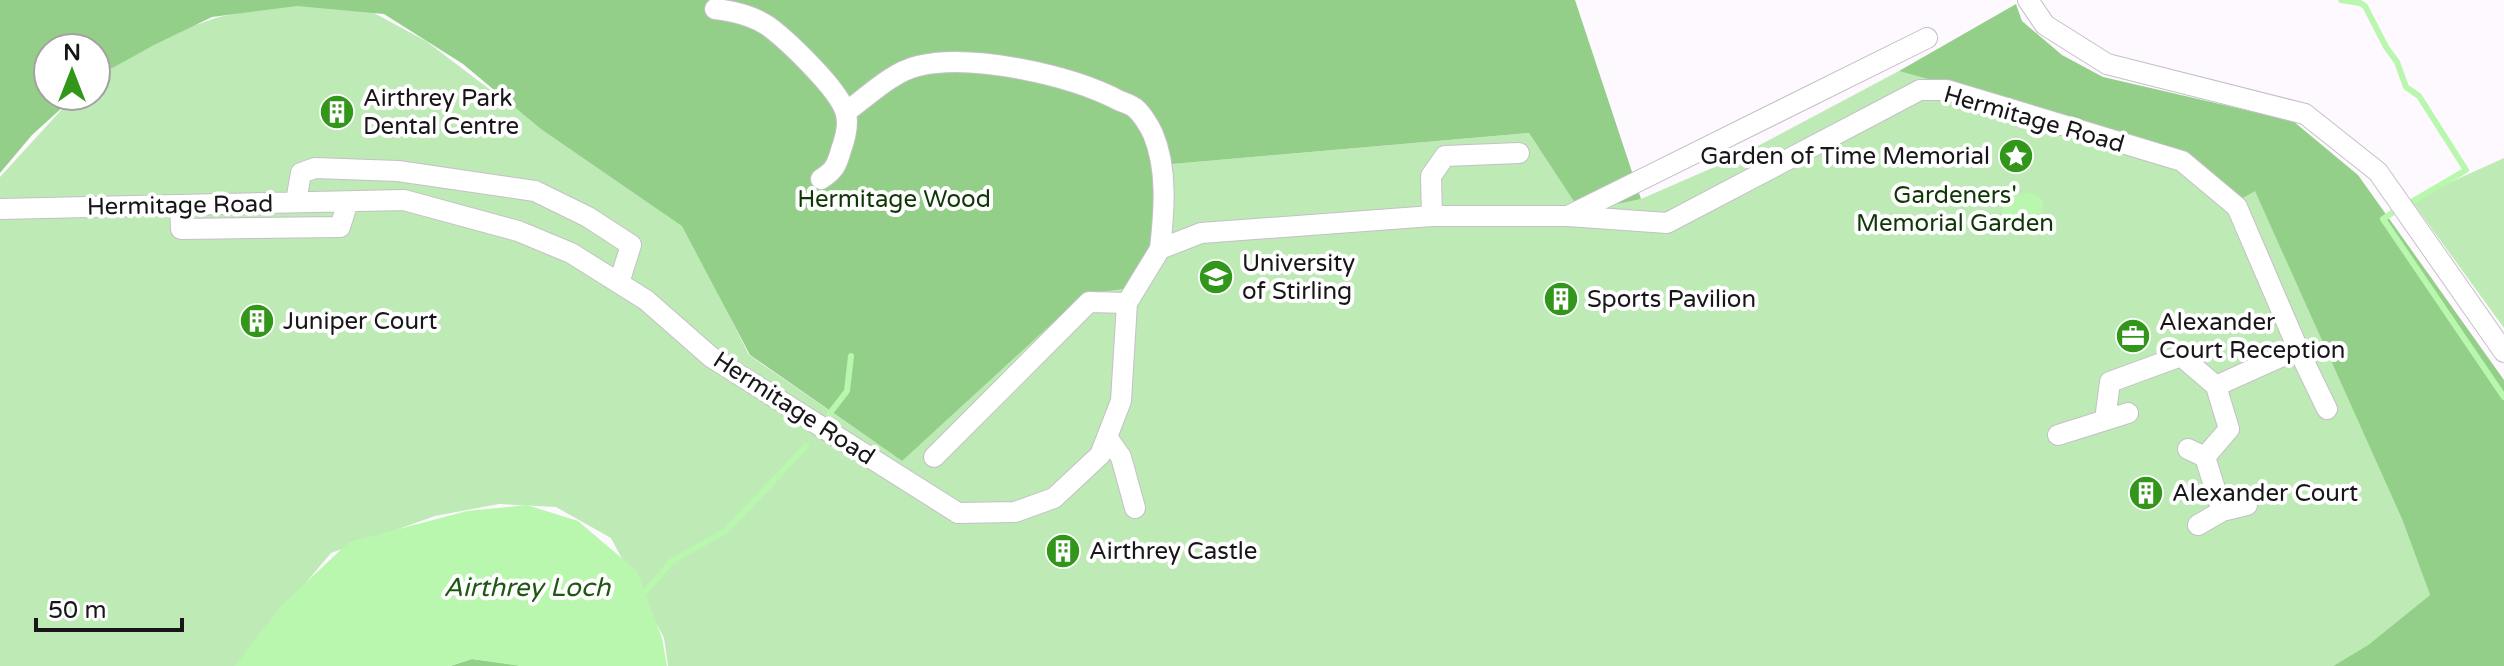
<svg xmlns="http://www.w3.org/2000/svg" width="2504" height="666" font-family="'Varela Round',sans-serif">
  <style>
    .green { fill: #bdeab5 }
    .forest { fill: #93cf88 }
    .water { fill: #b9f7ae }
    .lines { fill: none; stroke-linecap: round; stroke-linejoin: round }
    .stream { stroke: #b9f7ae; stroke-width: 6 }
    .minor-casing { stroke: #c5c0c7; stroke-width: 22 }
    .minor { stroke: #fff; stroke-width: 20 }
    .labels { text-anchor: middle; stroke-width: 8; stroke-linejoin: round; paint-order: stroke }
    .poi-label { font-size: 24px; fill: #181618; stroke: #fff; text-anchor: start }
    .street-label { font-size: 24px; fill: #181618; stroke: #fff }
    .park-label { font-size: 24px; fill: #103807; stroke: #fff }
    .water-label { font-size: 26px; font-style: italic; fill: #1e5812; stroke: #fff }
  </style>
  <rect width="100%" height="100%" fill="#fef9ff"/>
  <path class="green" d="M286 4 372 12 426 41 497 95 683 224 749 355 902 461 1171 164 1529 133 1582 212 1641 199 1735 158 1899 71 2182 150 2240 198 2255 190 2404 521 2430 595 2368 645 2333 666H668L664 638 611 538 556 507 499 504 435 516 331 553 236 666H0V177L74 96H96V80L149 41 219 17Z
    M2504 158V328L2411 200Z"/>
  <path class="forest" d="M0 0H1575L1641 199 1581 212 1529 133 1172 164 1165 242 1131 288 1084 294 902 461 750 355 682 226 541 129 463 64 384 14 297 6 212 17 154 45 96 77V48H48V96H75L32 135 0 173Z
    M2016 4 2022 21 2062 55 2103 77 2293 121 2358 175 2504 380V666H2333L2368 645 2430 595 2403 521 2255 191 2241 199 2182 150 1899 71Z
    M472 659 517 665 521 666H450Z"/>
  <path class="water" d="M2027 192 2038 196 2043 202 2042 214C2032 223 2018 220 2005 219L2002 214 2004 200Z
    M527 505 578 521 637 571 662 638 667 666H521L472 659 449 666H235L281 606 349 542 467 511Z"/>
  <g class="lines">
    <path class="stream" d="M2341 0 2360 3 2365 6 2386 47 2397 62 2406 87 2419 96 2466 170 2413 201
      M2392 213 2383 219 2504 397
      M830 413 847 391 851 356
      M645 592 672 561 727 530 806 446"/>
    <g class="minor-casing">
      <path id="minor" d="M2028 0 2045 25 2107 64 2305 114 2378 172 2504 352
        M715 9C734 11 753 16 768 26 787 40 841 91 846 114 849 126 845 139 841 150 837 165 834 171 821 179
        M846 112C867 97 892 72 918 66 971 53 1071 75 1120 101 1125 103 1132 105 1136 109 1142 114 1150 127 1153 134 1168 169 1164 213 1160 249
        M296 201 301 173 315 168 398 171 535 191 588 217 631 245 619 283
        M180 205 181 229 340 227 348 202
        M0 209 404 200 518 231 571 253 646 300 711 357 958 513 1015 512 1054 498 1100 455 1121 401 1127 303 1160 249 1201 233 1432 216H1568L1667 223 1920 90H1947L2182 161 2237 207 2298 349 2327 409
        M1432 216 1431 176 1445 156 1519 153
        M1568 216 1927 38
        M2216 386 2298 349
        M2105 420 2110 382 2181 356 2216 386 2229 429 2205 457 2188 449
        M2058 435 2128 413
        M1107 437 1121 457 1135 508
        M934 457 1089 302 1127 303
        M2222 511 2247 505
        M2198 525 2222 511 2205 457"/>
    </g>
    <use href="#minor" class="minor"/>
  </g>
  <defs>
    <g id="building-disc" transform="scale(1.8)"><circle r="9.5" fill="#32961b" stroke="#fff"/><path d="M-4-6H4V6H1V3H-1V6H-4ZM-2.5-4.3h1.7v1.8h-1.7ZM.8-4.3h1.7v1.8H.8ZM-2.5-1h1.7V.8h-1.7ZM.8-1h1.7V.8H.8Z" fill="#fff"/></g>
    <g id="sight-disc" transform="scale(1.8)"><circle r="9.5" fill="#32961b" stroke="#fff"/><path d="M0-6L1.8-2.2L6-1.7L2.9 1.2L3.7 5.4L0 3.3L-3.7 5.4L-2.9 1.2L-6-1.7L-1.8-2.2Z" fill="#fff"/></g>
    <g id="university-disc" transform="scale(1.8)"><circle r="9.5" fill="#32961b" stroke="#fff"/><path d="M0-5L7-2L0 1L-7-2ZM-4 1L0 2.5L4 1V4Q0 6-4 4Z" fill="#fff"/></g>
    <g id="office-disc" transform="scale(1.8)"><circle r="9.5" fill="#32961b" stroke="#fff"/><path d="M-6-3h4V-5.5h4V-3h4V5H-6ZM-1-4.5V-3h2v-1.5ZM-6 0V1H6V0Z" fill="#fff"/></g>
  </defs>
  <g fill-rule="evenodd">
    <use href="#building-disc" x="337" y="112"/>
    <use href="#sight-disc" x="2016" y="156"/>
    <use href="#university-disc" x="1216" y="277"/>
    <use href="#building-disc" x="1561" y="299"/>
    <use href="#building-disc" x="257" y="321"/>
    <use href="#office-disc" x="2133" y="336"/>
    <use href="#building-disc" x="2146" y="493"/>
    <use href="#building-disc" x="1063" y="551"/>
  </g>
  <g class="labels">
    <g class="poi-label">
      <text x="363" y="106">Airthrey Park<tspan x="363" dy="28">Dental Centre</tspan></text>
      <text x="1990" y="164" text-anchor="end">Garden of Time Memorial</text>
      <text x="1242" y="271">University<tspan x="1242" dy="28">of Stirling</tspan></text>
      <text x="1587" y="307">Sports Pavilion</text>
      <text x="283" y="329">Juniper Court</text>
      <text x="2159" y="330">Alexander<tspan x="2159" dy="28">Court Reception</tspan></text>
      <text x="2172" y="501">Alexander Court</text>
      <text x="1089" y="559">Airthrey Castle</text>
    </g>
    <g class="street-label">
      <text transform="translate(2034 119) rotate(16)" y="8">Hermitage Road</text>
      <text transform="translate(180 205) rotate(-1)" y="8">Hermitage Road</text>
      <text transform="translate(794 408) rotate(33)" y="8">Hermitage Road</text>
    </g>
    <g class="park-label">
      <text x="1955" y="203">Gardeners'<tspan x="1955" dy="28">Memorial Garden</tspan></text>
      <text x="894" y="207">Hermitage Wood</text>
    </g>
    <g class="water-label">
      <text x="527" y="596">Airthrey Loch</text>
    </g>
  </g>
  <g transform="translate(72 72)"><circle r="38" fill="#ffffff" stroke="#a3a2a3" stroke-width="2"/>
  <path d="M0-6L14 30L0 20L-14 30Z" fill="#32961b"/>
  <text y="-12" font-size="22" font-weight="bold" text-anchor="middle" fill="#181618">N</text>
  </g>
  <path d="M36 618v12h146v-12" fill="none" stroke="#181618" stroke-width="4"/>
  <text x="48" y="618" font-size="24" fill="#181618" stroke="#ffffff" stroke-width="6" paint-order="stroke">50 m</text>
</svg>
